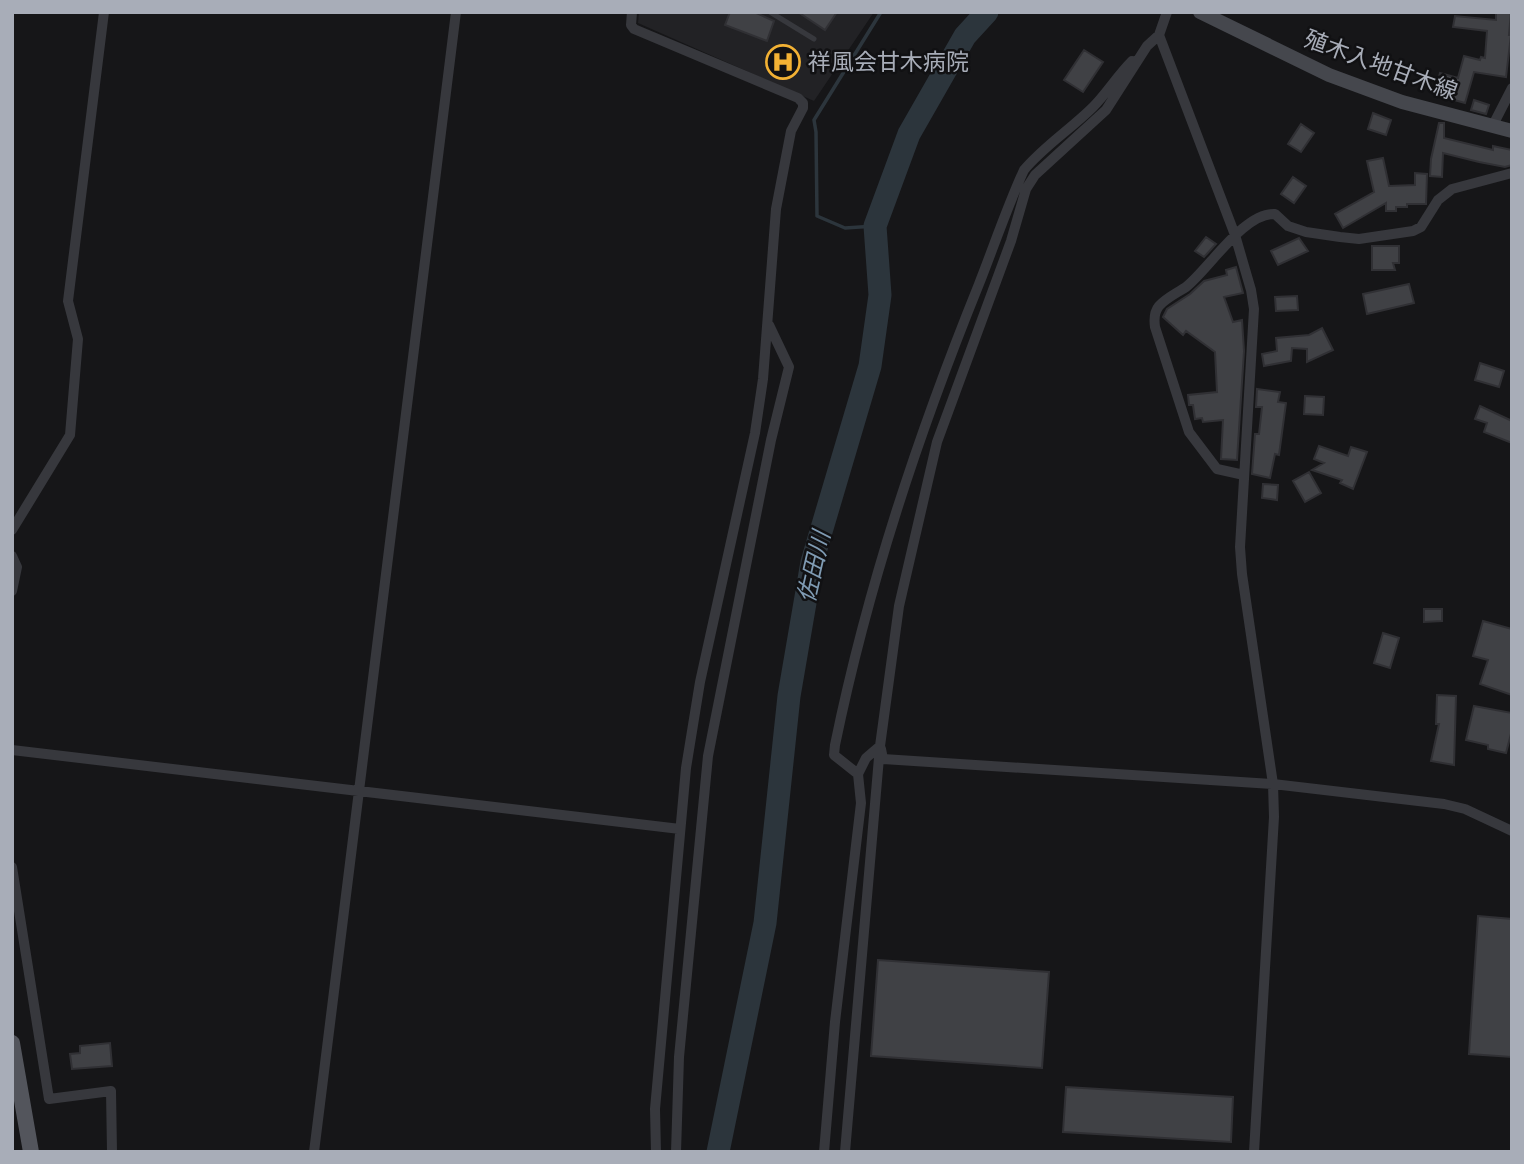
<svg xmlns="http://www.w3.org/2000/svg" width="1524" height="1164" font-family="Barlow,'Noto Sans JP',sans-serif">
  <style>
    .built { fill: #222225 }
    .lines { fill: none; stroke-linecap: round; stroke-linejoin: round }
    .stream { stroke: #2c353c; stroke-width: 3.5 }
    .river { stroke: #2c353c; stroke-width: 23 }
    .building { fill: #404145; stroke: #303034; stroke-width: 2 }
    .lane { stroke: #37383d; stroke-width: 5 }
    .street { stroke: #37383d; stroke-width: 10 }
    .secondary { stroke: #45474d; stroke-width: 14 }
    .primary { stroke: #53555c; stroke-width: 16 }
    .labels { text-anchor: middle; stroke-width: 5; stroke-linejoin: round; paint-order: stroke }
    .poi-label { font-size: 23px; fill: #a8adb8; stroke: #111113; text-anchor: start }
    .street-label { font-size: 23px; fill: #a8adb8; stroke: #111113 }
    .water-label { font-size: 24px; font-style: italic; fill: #7f9bb3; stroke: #111113 }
  </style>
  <rect width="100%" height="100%" fill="#161618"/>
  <path class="built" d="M639 12H874L814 101 638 23Z"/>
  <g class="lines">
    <path class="stream" d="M875 226 845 228 817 216 816 132 814 120 881 12"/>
    <path class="river" d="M718 1152 765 923 789 696 812 562 870 366 880 295 875 226 909 134 965 36 987 12"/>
  </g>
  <path class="building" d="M730 12H754L774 21 767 41 725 25Z
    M798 12H837L825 30Z
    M1496 12H1511L1509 35H1511L1506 77 1474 72 1465 103 1447 98 1449 91 1436 88 1440 73 1458 78 1464 56 1480 60 1481 57 1485 58 1487 31 1453 27 1455 16 1496 20Z
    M1084 50 1103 62 1083 92 1064 80Z
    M1474 100 1489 105 1486 114 1471 110Z
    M1373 113 1391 120 1386 135 1368 129Z
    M1439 123H1444V138L1493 150V146L1512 150V165L1505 167 1479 162 1443 153 1442 177 1430 176 1431 159Z
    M1301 124 1314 133 1301 152 1288 144Z
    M1383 158 1389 186 1415 185V173L1427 174 1426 204H1407V207H1396V211H1386V203L1343 228 1335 214 1374 192 1367 161Z
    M1293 177 1306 186 1294 203 1281 194Z
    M1206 237 1216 244 1204 257 1195 251Z
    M1299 238 1308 251 1278 265 1271 251Z
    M1372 246H1399V263H1393L1395 270H1372Z
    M1236 267 1243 293 1224 297 1233 322 1242 320 1244 351 1237 460 1221 459 1223 420 1203 422 1202 418 1195 419 1193 405H1189L1188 395 1217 392 1215 352 1186 331 1183 335 1163 317 1167 309 1190 294 1204 281 1227 275 1226 270Z
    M1409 284 1414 303 1367 314 1363 294Z
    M1297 296 1298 310 1276 311 1275 297Z
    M1322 328 1333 350 1307 362V349L1292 348 1291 361 1264 366 1262 354 1277 351 1276 338 1309 335Z
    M1480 363 1504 371 1499 387 1475 380Z
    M1257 389 1280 392 1278 402 1286 403 1279 455 1275 454 1270 478 1252 474 1255 434H1259L1262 407H1256Z
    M1305 396 1324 397 1323 415 1304 414Z
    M1480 406 1512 421V443L1484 432 1487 423 1475 419Z
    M1319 446 1348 456 1351 447 1367 452 1353 489 1340 483 1342 480 1312 470 1324 463 1314 459Z
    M1309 472 1321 493 1305 502 1293 481Z
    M1263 484 1278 485 1277 500 1262 498Z
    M1424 609H1442V621L1424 622Z
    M1483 621 1512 629V695L1480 684 1488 660 1473 656Z
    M1383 633 1399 638 1390 668 1374 663Z
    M1437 695 1456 696 1454 765 1431 761 1439 724H1436Z
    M1474 706 1512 713V730L1506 753 1488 749V745L1466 740Z
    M1478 916 1512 919V1057L1469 1054Z
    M878 960 1049 972 1042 1068 871 1056Z
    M110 1043 112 1066 72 1069 70 1054 80 1053V1046Z
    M1066 1087 1233 1097 1231 1142 1063 1132Z"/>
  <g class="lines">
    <path class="lane" d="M770 12 814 39"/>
    <path class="street" d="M632 12 631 25 634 29 798 98 803 103V108L791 131 776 209 763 379 755 433 700 682 686 768 655 1109 656 1152
      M1159 35 1235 235 1251 290 1254 309 1240 547 1242 574 1273 784 1274 817 1254 1152
      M1492 127 1512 88
      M1244 475 1217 469 1189 432 1155 327C1154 320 1154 312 1159 306 1166 298 1177 293 1186 287 1209 269 1244 212 1275 214L1288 226 1306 232 1340 237 1359 239 1413 231 1421 227 1438 200 1452 189 1512 173
      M12 530 70 435 78 339 68 301 104 12
      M12 556 17 567 12 591
      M881 749 883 759 1273 784 1444 804 1465 809 1512 831
      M12 750 680 829
      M858 774 866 758 880 746
      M12 867 49 1099 111 1091 112 1152
      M314 1152 456 12
      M676 1152 679 1057 708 756 771 440 789 367 769 325
      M824 1152 835 1022 861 803 858 774 834 755 835 745C868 585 918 435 979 284 994 246 1007 207 1024 170 1044 146 1071 129 1093 107 1107 93 1117 76 1132 61
      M845 1152 880 746 899 606 937 442 1011 241 1026 189 1035 175 1106 110 1147 46 1159 35 1167 12"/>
    <path class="secondary" d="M1200 12 1329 75 1402 102 1512 131"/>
    <path class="primary" d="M12 1043 31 1152"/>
  </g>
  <defs>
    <g id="hospital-ring" transform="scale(1.75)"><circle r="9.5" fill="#111113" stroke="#f2b134" stroke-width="1.5"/><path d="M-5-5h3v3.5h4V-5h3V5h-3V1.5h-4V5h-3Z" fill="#f2b134"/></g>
  </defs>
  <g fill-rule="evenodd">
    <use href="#hospital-ring" x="783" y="62"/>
  </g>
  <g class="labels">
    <g class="poi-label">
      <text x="808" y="70">祥風会甘木病院</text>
    </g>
    <g class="street-label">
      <text transform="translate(1381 65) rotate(20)" y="8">殖木入地甘木線</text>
    </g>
    <g class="water-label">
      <text transform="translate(814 567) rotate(-77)" y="8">佐田川</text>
    </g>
  </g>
  <rect width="1524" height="1164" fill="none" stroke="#a8adb8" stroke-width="28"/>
</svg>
